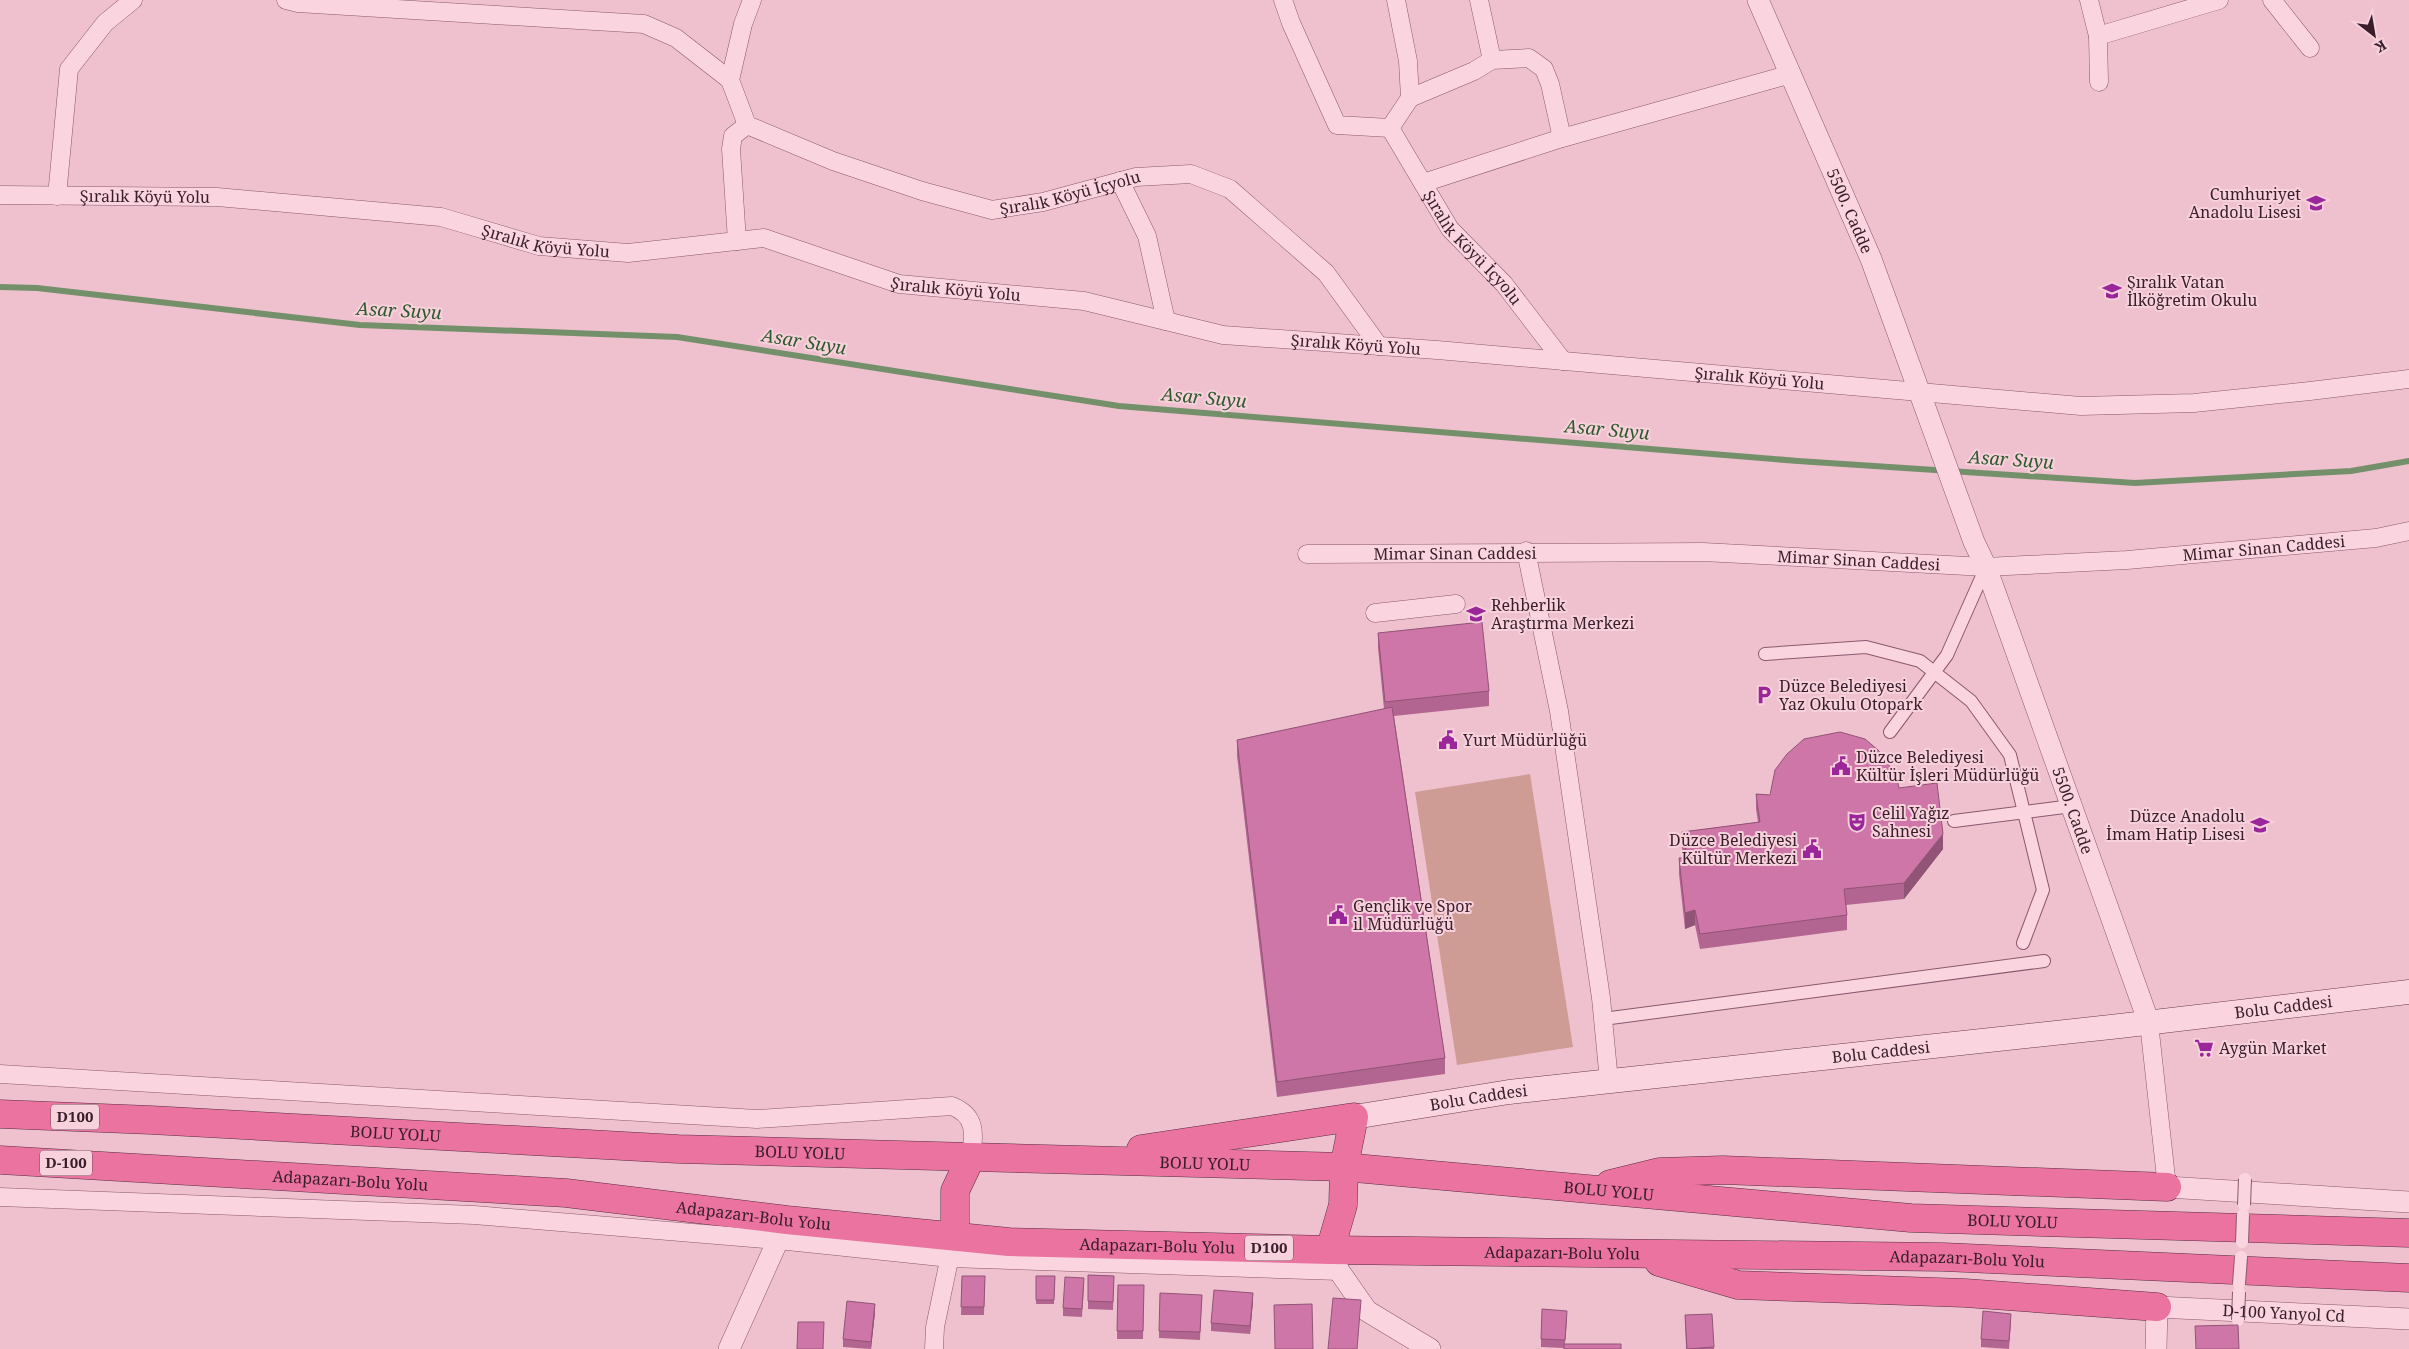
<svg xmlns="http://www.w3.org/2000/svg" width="2409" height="1349" font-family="'Noto Serif',serif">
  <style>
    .green { fill: #ce9c95 }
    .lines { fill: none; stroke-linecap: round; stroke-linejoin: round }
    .stream { stroke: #73906b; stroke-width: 6 }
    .pedestrian-casing { stroke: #8a586e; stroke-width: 14 }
    .minor-casing { stroke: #8a586e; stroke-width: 19 }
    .tertiary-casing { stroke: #8a586e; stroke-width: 22 }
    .secondary-casing { stroke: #6b3b52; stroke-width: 25 }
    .trunk-casing { stroke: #572d43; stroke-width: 29 }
    .pedestrian { stroke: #fad5df; stroke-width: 12 }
    .minor { stroke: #fad5df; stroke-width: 18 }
    .tertiary { stroke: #fad5df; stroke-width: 21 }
    .secondary { stroke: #fad5df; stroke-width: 24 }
    .trunk { stroke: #eb73a0; stroke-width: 28 }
    .pedestrian-bridge-casing { stroke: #8a586e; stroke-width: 14; stroke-linecap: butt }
    .pedestrian-bridge { stroke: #fad5df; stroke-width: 12 }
    .wall { fill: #b26590 }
    .shaded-wall { fill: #915376 }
    .building { fill: #cf76a8; stroke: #915376 }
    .labels { text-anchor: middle; stroke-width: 4; stroke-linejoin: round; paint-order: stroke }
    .shield { fill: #f7d1db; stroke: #725360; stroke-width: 1 }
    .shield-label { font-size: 15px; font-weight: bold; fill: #391d2b }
    .street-label { font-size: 16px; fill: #391d2b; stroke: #f7d1db }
    .poi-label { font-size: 16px; fill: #391d2b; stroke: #f7d1db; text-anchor: start }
    .water-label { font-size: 18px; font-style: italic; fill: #2e592c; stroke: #f7d1db }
  </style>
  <rect width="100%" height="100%" fill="#efc1ce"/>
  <path class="green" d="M1530 774 1573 1047 1457 1065 1415 792Z"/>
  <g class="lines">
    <path class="stream" d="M0 287 37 288 360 325 677 337 1119 406 1798 461 2135 483 2351 471 2409 461"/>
    <g class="pedestrian-casing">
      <path id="pedestrian" d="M1765 654 1866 647 1920 661 1971 701 2010 755 2043 890 2023 943
        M1890 732 1947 655 1986 567
        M1954 821 2072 806
        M1603 1019 2044 961"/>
    </g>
    <g class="minor-casing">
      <g id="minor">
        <path d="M286 0 298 3 644 24 676 38 730 80"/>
        <path id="s1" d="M752 0 743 24 730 80 747 125 833 161 922 191 992 210 1043 202 1136 177 1191 174 1230 189 1326 273 1379 346"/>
        <path d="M1283 0 1291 23 1337 125 1390 128"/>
        <path d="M1479 0 1492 60"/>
        <path d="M2089 0 2098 36"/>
        <path d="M2272 0 2310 48"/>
        <path d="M2099 82 2098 36 2219 0"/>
        <path d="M1410 98 1474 71 1492 60 1529 58 1544 69 1550 84 1562 138"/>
        <path id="s2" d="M1390 128 1450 229 1504 284 1563 361"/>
        <path d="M1390 128 1410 98 1408 61 1396 0"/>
        <path d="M1120 181 1147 236 1166 321"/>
        <path d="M1423 183 1562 138 1791 74"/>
        <path id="s3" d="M0 195 217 197 441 217 539 246 628 253 764 238 899 284 1084 301 1223 335 1437 350 2081 406 2194 403 2310 391 2409 379"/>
        <path d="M57 196 69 69 105 23 133 0"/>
        <path d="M737 241 731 149 733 136 747 125"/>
        <path d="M1526 551 1559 711 1601 998 1609 1081"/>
        <path id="s4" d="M1307 554 1703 552 1986 567 2127 560 2376 538 2409 531"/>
        <path d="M1375 613 1456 604"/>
        <path d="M2149 1023 2167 1187"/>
        <path d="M0 1074 757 1119 952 1106C977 1116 974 1134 971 1157"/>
        <path d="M0 1197 474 1215 778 1240 950 1258 1339 1271"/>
        <path d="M934 1349 935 1327 952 1246"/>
      </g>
    </g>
    <g class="tertiary-casing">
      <g id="tertiary">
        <path id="s5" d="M1758 0 1871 259 1974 542 1986 567 2149 1023"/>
        <path d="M2167 1187 2409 1202"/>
        <path d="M1330 1250 1339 1271 1367 1311 1430 1349"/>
        <path d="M729 1349 787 1220"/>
        <path id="s6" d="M2156 1349 2157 1307 2409 1319"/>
      </g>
    </g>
    <g class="secondary-casing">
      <g id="secondary">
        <path id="s7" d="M1354 1117 1509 1092 2120 1026 2409 992"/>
      </g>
    </g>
    <g class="trunk-casing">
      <g id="trunk">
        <path id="s8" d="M0 1114 151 1120 678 1149 1344 1167 1911 1218 2409 1233"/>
        <path d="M1141 1149 1354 1117 1344 1167 1343 1205 1330 1250"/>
        <path id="s9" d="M0 1160 566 1193 787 1220 1009 1242 1330 1250 1943 1257 2409 1278"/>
        <path d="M1610 1184 1659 1172 1723 1170 2167 1187"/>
        <path d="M955 1236V1191L971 1157"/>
        <path d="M1659 1262 1738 1285 1965 1293 2157 1307"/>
      </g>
    </g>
    <use href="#pedestrian" class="pedestrian"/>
    <use href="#minor" class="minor"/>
    <use href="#tertiary" class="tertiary"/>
    <use href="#secondary" class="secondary"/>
    <use href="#trunk" class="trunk"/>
    <g class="pedestrian-bridge-casing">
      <path id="pedestrian-bridge" d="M2244 1205 2245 1179
        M2242 1242 2243 1215
        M2239 1284 2241 1257
        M2238 1320 2239 1292"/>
    </g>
    <use href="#pedestrian-bridge" class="pedestrian-bridge"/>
  </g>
  <path class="wall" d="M1378 633 1489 691V706L1394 716 1445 1058V1074L1277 1097 1237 756V740L1384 709 1378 648Z
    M1899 788 1943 849 1904 899 1846 905 1847 915V930L1700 949 1695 925 1685 929 1679 874V858H1684L1682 848V832L1758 822 1756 809V794L1770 795Z
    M1088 1275 1114 1276 1113 1310 1088 1309Z
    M962 1276H985L984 1315H961Z
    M1036 1276H1055L1054 1304H1036Z
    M1118 1285H1144L1143 1339H1117Z
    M1084 1286 1082 1317 1063 1316V1308Z
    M1202 1295 1200 1340 1159 1338V1331Z
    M1253 1301 1250 1334 1211 1331V1323Z
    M875 1312 871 1349 843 1347V1339Z
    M1685 1315 1714 1347V1349H1686Z
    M1567 1319 1565 1344 1564 1348 1541 1347V1339Z
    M2011 1322 2009 1349 1981 1347V1339Z"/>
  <path class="shaded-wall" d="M1943 834V849L1904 899V883Z
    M1695 910V925L1685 929V913Z
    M1253 1293V1301L1250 1334V1326Z
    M875 1304V1312L871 1349V1342Z"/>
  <path class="building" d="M1482 622 1489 691 1385 702 1378 633Z
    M1392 707 1445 1058 1277 1082 1237 740Z
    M1840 732 1865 739 1878 750 1896 775 1899 788 1937 783 1943 834 1904 883 1844 889 1847 915 1700 934 1695 910 1685 913 1679 858H1688L1682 832 1760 822 1756 794 1770 795 1775 770 1787 754 1804 739Z
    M1088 1275 1114 1276 1113 1302 1088 1301Z
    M962 1276H985L984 1307H961Z
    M1036 1276H1055L1054 1300H1036Z
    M1065 1277 1084 1278 1082 1309 1063 1308Z
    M1118 1285H1144L1143 1331H1117Z
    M1214 1290 1253 1293 1250 1326 1211 1323Z
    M1160 1293 1202 1295 1200 1332 1159 1331Z
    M1333 1298 1361 1300 1357 1349H1328Z
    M847 1301 875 1304 871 1342 843 1339Z
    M1312 1304 1313 1349H1275L1274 1305Z
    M1542 1309 1567 1311 1565 1340 1541 1339Z
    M1983 1311 2011 1314 2009 1341 1981 1339Z
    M1712 1314 1714 1347 1687 1349 1685 1315Z
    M798 1322H824L823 1349H797Z
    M2238 1325 2239 1349H2196L2195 1326Z
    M1564 1344H1621V1349H1564Z"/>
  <defs>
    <g id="school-bare" transform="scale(1.5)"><path d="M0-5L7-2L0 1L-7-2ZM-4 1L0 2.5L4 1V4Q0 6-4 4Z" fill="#9b269a" stroke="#f7d1db" stroke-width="2.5" paint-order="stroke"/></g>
    <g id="parking-bare" transform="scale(1.5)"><path d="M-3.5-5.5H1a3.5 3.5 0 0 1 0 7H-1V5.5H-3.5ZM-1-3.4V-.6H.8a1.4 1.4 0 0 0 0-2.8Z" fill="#9b269a" stroke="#f7d1db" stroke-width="2.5" paint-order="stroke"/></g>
    <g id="civic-bare" transform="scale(1.5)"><path d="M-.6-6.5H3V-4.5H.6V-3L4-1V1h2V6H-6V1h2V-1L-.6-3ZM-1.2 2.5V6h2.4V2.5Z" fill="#9b269a" stroke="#f7d1db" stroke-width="2.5" paint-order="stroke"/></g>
    <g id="theatre-bare" transform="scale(1.5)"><path d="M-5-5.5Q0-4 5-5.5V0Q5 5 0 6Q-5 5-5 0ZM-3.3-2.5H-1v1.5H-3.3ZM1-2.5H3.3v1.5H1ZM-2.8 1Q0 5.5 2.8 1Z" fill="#9b269a" stroke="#f7d1db" stroke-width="2.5" paint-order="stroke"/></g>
    <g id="supermarket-bare" transform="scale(1.5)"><path d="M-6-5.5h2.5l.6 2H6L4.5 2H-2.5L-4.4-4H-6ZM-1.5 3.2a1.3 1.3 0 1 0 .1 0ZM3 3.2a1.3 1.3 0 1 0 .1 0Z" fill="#9b269a" stroke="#f7d1db" stroke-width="2.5" paint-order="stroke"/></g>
  </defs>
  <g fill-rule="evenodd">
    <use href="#school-bare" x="2316" y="203"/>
    <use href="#school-bare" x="2112" y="291"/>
    <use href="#school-bare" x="1476" y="614"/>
    <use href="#parking-bare" x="1764" y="695"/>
    <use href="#civic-bare" x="1448" y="740"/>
    <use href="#civic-bare" x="1841" y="766"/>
    <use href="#theatre-bare" x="1857" y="822"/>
    <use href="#school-bare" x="2260" y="825"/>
    <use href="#civic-bare" x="1812" y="849"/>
    <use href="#civic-bare" x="1338" y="915"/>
    <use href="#supermarket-bare" x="2204" y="1048"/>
  </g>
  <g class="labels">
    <g class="shield">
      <rect x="51" y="1104.5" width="48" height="25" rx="4"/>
      <rect x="40" y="1150.5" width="52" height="25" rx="4"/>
      <rect x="1245" y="1235.5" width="48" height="25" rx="4"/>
    </g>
    <g class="shield-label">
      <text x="75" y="1122">D100</text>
      <text x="66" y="1168">D-100</text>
      <text x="1269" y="1253">D100</text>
    </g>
    <g class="street-label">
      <text dy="6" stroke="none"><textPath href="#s1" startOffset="471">Şıralık Köyü İçyolu</textPath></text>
      <text dy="6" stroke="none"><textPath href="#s3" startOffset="145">Şıralık Köyü Yolu</textPath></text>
      <text dy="6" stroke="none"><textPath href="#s5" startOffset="230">5500. Cadde</textPath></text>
      <text dy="6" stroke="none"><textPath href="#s3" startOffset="550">Şıralık Köyü Yolu</textPath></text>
      <text dy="6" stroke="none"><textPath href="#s2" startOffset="146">Şıralık Köyü İçyolu</textPath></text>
      <text dy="6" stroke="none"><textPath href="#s3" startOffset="970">Şıralık Köyü Yolu</textPath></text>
      <text dy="6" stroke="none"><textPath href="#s3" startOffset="1375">Şıralık Köyü Yolu</textPath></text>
      <text dy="6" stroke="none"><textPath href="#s3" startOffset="1780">Şıralık Köyü Yolu</textPath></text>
      <text dy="6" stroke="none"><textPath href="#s4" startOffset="958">Mimar Sinan Caddesi</textPath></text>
      <text dy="6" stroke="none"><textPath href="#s4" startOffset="148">Mimar Sinan Caddesi</textPath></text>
      <text dy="6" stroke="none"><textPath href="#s4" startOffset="552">Mimar Sinan Caddesi</textPath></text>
      <text dy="6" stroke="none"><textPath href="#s5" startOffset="870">5500. Cadde</textPath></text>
      <text dy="6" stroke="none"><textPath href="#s7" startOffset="936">Bolu Caddesi</textPath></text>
      <text dy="6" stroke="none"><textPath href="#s7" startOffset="531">Bolu Caddesi</textPath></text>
      <text dy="6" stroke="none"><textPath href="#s7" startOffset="126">Bolu Caddesi</textPath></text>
      <text dy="6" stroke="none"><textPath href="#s8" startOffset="396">BOLU YOLU</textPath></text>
      <text dy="6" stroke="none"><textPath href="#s8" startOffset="801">BOLU YOLU</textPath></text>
      <text dy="6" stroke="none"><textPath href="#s8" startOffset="1206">BOLU YOLU</textPath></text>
      <text dy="6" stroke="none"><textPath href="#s9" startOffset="351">Adapazarı-Bolu Yolu</textPath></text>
      <text dy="6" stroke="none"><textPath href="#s8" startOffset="1611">BOLU YOLU</textPath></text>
      <text dy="6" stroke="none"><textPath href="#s9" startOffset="756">Adapazarı-Bolu Yolu</textPath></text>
      <text dy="6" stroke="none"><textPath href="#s8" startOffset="2016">BOLU YOLU</textPath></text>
      <text dy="6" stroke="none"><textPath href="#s9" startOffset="1161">Adapazarı-Bolu Yolu</textPath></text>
      <text dy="6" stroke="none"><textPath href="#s9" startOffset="1566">Adapazarı-Bolu Yolu</textPath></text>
      <text dy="6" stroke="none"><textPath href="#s9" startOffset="1971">Adapazarı-Bolu Yolu</textPath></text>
      <text dy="6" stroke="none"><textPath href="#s6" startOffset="169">D-100 Yanyol Cd</textPath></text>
    </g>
    <g class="poi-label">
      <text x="2301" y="200" text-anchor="end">Cumhuriyet<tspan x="2301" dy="18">Anadolu Lisesi</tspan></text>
      <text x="2127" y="288">Şıralık Vatan<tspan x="2127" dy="18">İlköğretim Okulu</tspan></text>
      <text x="1491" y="611">Rehberlik<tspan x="1491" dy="18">Araştırma Merkezi</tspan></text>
      <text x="1779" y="692">Düzce Belediyesi<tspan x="1779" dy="18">Yaz Okulu Otopark</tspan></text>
      <text x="1463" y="746">Yurt Müdürlüğü</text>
      <text x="1856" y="763">Düzce Belediyesi<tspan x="1856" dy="18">Kültür İşleri Müdürlüğü</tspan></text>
      <text x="1872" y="819">Celil Yağız<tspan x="1872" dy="18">Sahnesi</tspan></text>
      <text x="2245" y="822" text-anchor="end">Düzce Anadolu<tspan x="2245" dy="18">İmam Hatip Lisesi</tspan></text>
      <text x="1797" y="846" text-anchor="end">Düzce Belediyesi<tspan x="1797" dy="18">Kültür Merkezi</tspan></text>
      <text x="1353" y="912">Gençlik ve Spor<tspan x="1353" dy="18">il Müdürlüğü</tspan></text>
      <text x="2219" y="1054">Aygün Market</text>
    </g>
    <g class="water-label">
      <text transform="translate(399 311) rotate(3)" y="6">Asar Suyu</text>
      <text transform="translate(804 342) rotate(9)" y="6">Asar Suyu</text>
      <text transform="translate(1204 398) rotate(5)" y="6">Asar Suyu</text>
      <text transform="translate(1607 430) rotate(5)" y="6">Asar Suyu</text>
      <text transform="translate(2011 460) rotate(4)" y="6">Asar Suyu</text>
    </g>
  </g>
  <g transform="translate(2374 35) rotate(149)" stroke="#f7d1db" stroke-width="4" paint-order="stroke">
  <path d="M0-4L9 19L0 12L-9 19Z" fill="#391d2b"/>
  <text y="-8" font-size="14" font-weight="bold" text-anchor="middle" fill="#391d2b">K</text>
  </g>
</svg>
